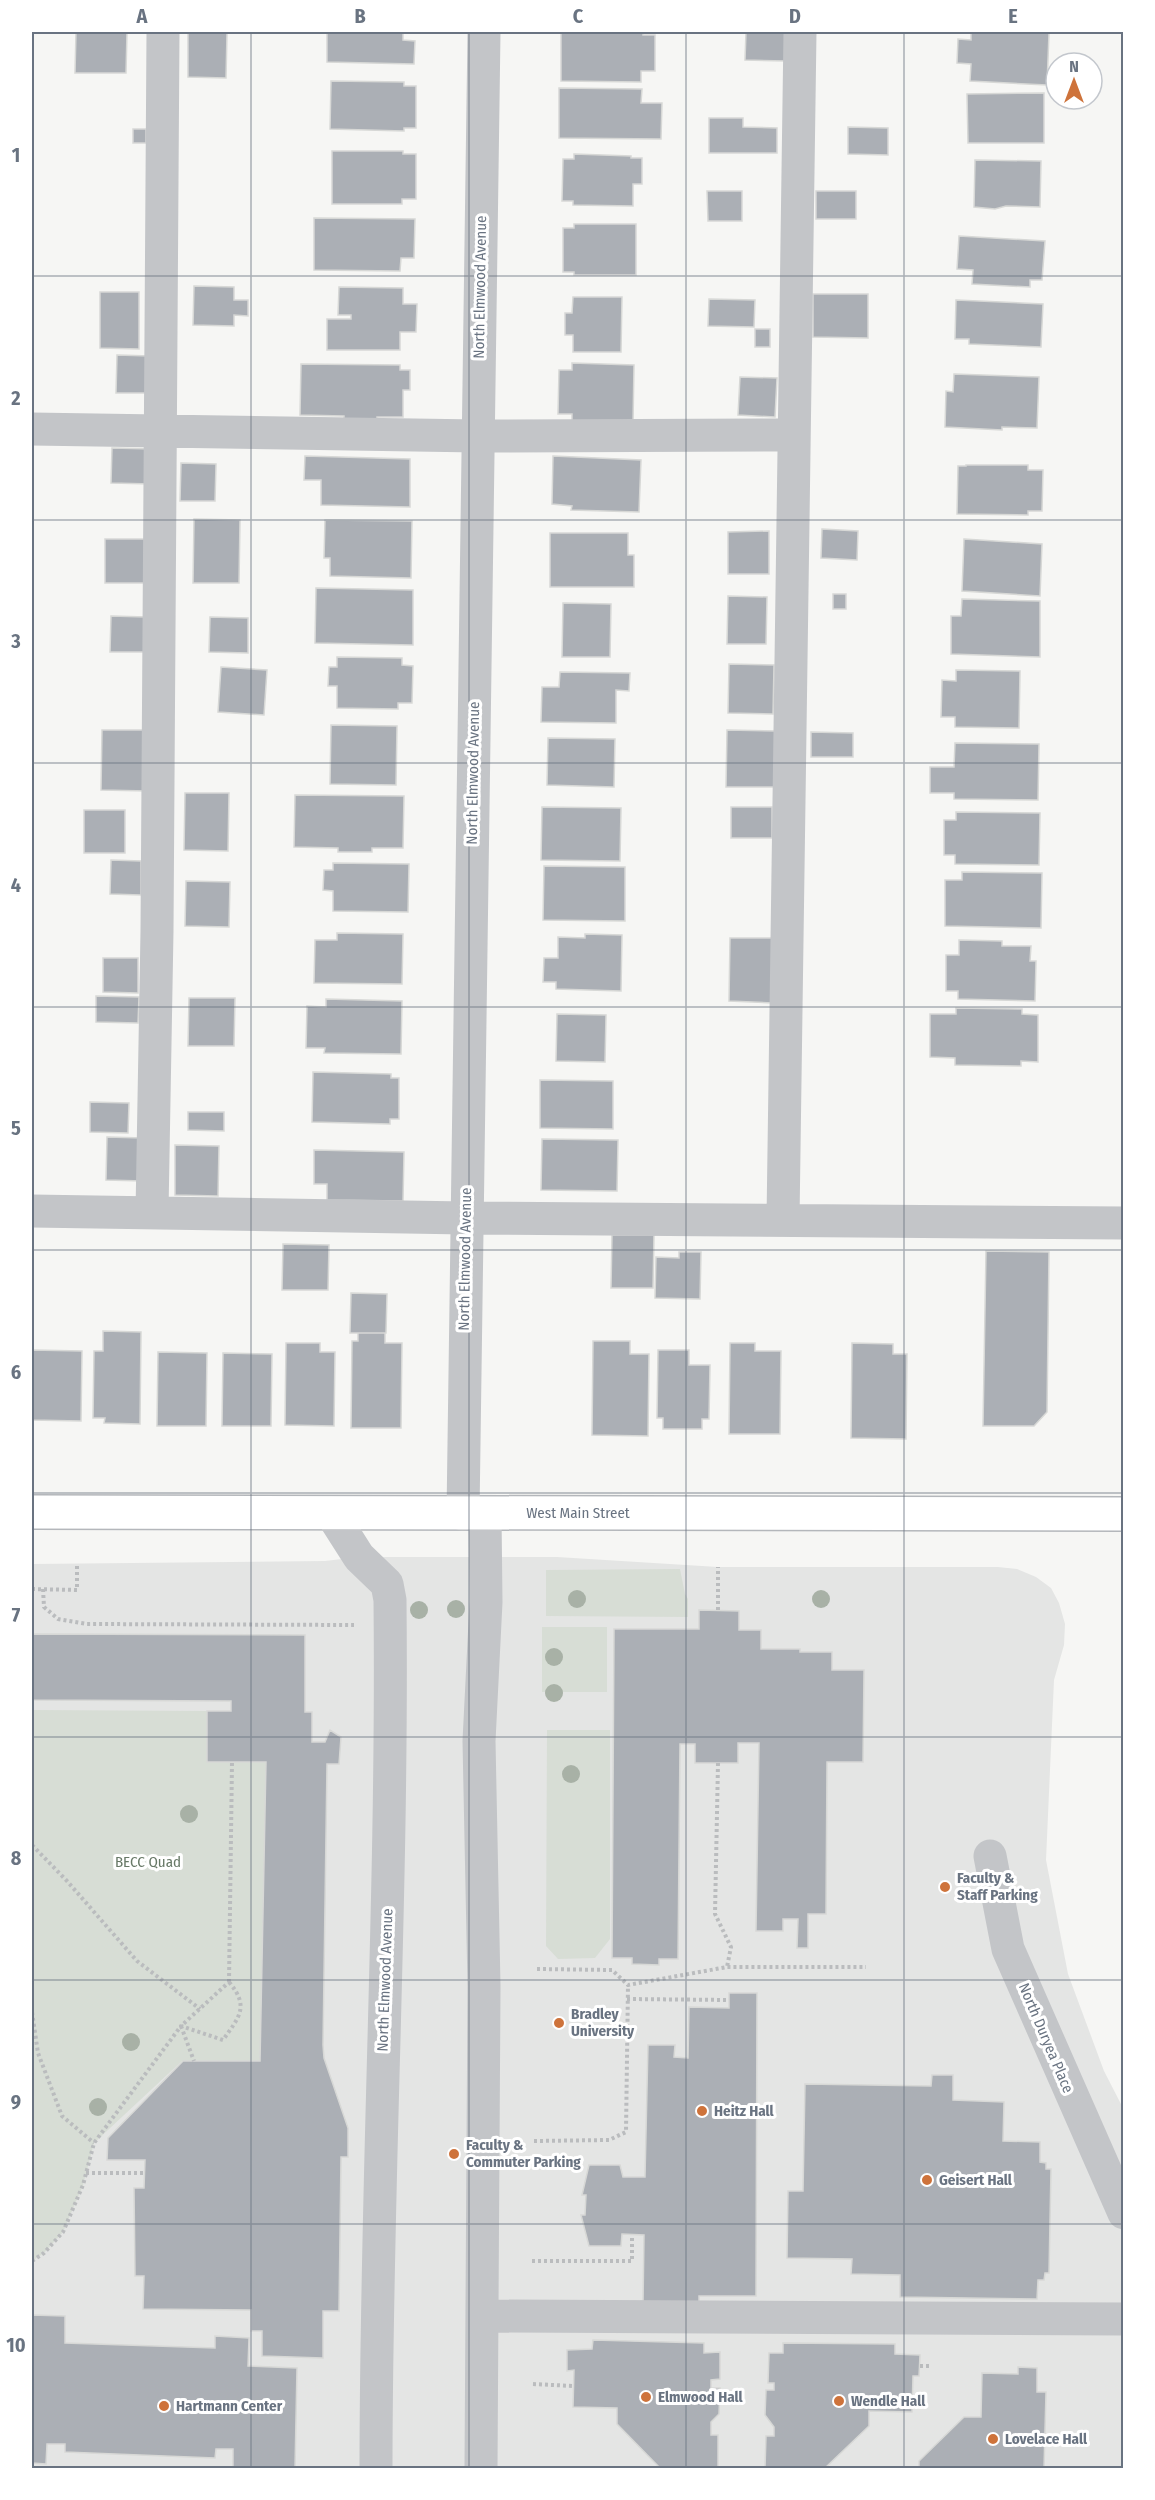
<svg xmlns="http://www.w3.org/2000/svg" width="1155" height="2500" font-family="'Fira Sans Condensed',sans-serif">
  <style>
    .built { fill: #e4e5e4 }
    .green { fill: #d7ddd5 }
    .building { fill: #abafb5; stroke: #d7d8d6; stroke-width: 1.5 }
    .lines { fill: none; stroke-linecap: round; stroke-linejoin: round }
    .major-casing { stroke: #b4b7bb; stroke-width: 36 }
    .path { stroke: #babcbe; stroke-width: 4; stroke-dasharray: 3 3; stroke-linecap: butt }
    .minor { stroke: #c3c5c8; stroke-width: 33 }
    .major { stroke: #fff; stroke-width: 33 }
    .tree { fill: #a8b1a6 }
    .grid { fill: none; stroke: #697381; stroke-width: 1.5; stroke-opacity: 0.55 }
    .poi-dot { fill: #ce733b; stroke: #fff; stroke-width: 2 }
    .labels { text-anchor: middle; stroke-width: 6; stroke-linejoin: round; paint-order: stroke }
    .street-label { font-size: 15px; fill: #697381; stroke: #fff }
    .park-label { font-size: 15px; fill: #687967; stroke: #fff }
    .poi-label { font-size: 15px; font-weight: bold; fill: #697381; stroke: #fff; text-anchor: start }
    .neatline { fill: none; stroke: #697381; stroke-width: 2 }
    .grid-label { font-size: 20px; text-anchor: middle; font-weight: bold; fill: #697381 }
  </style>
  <rect width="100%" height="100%" fill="#f6f6f4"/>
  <path class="built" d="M359 1557H557L718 1567H998L1017 1569 1036 1577 1051 1588 1059 1603 1065 1624 1064 1645 1054 1680 1046 1860 1068 1974 1104 2071 1123 2108V2468H32V1564L325 1561Z"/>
  <path class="green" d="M680 1569 685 1594 688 1599V1617L546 1616V1570Z
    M542 1627H607V1692H542Z
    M32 1710 207 1711V1761L266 1762 260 2061H182L94 2143 83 2185 63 2232 44 2253 32 2261Z
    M547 1730H610V1939L595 1958 558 1959 546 1946Z"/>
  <path class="building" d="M76 32H127L126 73H75Z
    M327 32H403V40L415 41 414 64 327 62Z
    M561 32H643V35H655V71H641V82L561 81Z
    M746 32H787L786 61 745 60Z
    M971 32 1049 33 1047 85 970 81 971 64 957 63 958 39 971 40Z
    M188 33H227L226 78 188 77Z
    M331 81 404 82V86H416V128H404V131L330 129Z
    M559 88 642 89 641 103H662L661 139 559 138Z
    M1044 93V143H968L967 94Z
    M709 118H743V127L777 128V153H709Z
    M848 127 888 128V155L848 154Z
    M133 129H146V143H133Z
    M332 151H403V154H416V199H402V204H332Z
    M574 154 631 156V158H642V184H633V206L573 205V201H562L563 159H574Z
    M975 160 1041 161 1040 207 1006 206 995 209 974 207Z
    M707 191H742V221H708Z
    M816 191H856V219H816Z
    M314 218 415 219 414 258H401L400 271 314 270Z
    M574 224H636V275H574V272H563V228H574Z
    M959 236 1045 241 1042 280H1030V287L972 284 973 270 957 269Z
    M194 286 234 287V300H248V316L234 315V326L193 325Z
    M339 287 403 288V304H417L416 332H400V350H327V319H351V315H338Z
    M100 292H139V349L100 348Z
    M813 294H868V338L813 337Z
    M573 297H622L621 352H573V335H565V313H572Z
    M709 299 755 300 754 327 708 326Z
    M956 300 1043 304 1041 347 969 344V339H955Z
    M755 329H770V347H755Z
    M117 355 150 356 149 393H116Z
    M572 363 634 365 633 423 572 422V414H558L559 370H572Z
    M301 364 400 365V370H410V390H403V417H377V420L344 419V416L300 415Z
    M954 374 1039 377 1037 428 1002 427V430L945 427 946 391 953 392Z
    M740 377 777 378 775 417 738 415Z
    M112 448 153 449 152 484 111 483Z
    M305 456 410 459V507L321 505V480H304Z
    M553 456 641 460 639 512 571 510 572 506 552 504Z
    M181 463 216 464 215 501H180Z
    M966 465H1028V470H1043L1042 511H1028V515L957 514 958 466H966Z
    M194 519 240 520 239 583H193Z
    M325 520 412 521 411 578 330 576V558H324Z
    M822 529 858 531 857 560 821 558Z
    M769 531V574H728V532Z
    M550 533H628V555H634V587H550Z
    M105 539H146L145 583H105Z
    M964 539 1042 544 1040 596 962 591Z
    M316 588 413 590V645L315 643Z
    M833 594H846V609H833Z
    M728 596 767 597 766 644H727Z
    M962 599 1040 601V657L951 654V616H961Z
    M563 603 611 604 610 657H562Z
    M111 616 146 617 145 652H110Z
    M210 617 248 618V653L209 652Z
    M337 657 402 658V665L413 666 412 703H398V709L337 708V686H328L329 667H337Z
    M729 664 774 665 773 714 728 713Z
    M221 667 267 670 264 715 218 712Z
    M956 670 1020 671 1019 728 955 727V717H941L942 680 956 681Z
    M560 672 630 673 629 691 616 690V723L541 722 542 687H559Z
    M331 725 397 726 396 785 330 784Z
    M102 730H149L148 791 101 790Z
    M727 730 776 731 775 787H726Z
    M811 732 853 733V757H811Z
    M548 738 615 739 614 787 547 785Z
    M955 743 1039 744 1038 800 954 799V793H930V767H954Z
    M185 793H229L228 851 184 850Z
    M295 795 404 796 403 848H372V852H338V848L294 847Z
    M542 807 621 808 620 861 541 860Z
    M731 807H772V838H731Z
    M84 810H125V853H84Z
    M956 812 1040 813 1039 865 955 864V855H944V820H956Z
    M111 860 141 861V895L110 894Z
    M333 863 409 864 408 912 333 911V891L323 890 324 870H333Z
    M544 866 625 867V921L543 920Z
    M962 872 1042 873 1041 928 945 926V880H962Z
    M186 881 230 882 229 927 185 926Z
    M337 933 403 934 402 984 314 983 315 940H337Z
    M585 934 622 935 621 991 556 989V982H543L544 958H558V937L585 938Z
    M730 938H774L773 1003 729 1001Z
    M959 940 1002 941V946H1031L1030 961H1036L1035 1001 958 999V991H946V955H959Z
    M103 958H138V993L103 992Z
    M96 996 139 997 138 1023 96 1022Z
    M189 998H235L234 1046H188Z
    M326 999 402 1001 401 1054 324 1053 325 1048H306L307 1006 326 1007Z
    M956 1008 1022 1009V1014L1038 1015V1062L1021 1061V1066L955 1065V1058L930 1057V1014H956Z
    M557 1014 606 1015 605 1062 556 1061Z
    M313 1072 391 1074V1078H399V1119H390V1124L312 1122Z
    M540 1080 613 1081V1129L540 1128Z
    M90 1102 129 1103 128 1133 90 1132Z
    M188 1112H224V1131L188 1130Z
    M107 1137 143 1138V1181L106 1180Z
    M542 1139 618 1140 617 1191 541 1190Z
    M175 1145 219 1146 218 1196 175 1195Z
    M314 1150 404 1152 403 1201 327 1200V1184H314Z
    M612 1235H654L653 1288H611Z
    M283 1244 329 1245 328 1290H282Z
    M986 1251 1049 1252 1047 1412 1034 1426H983Z
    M679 1252H701L700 1299 655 1298 656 1257 679 1258Z
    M351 1293 387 1294 386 1333H350Z
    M103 1331 141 1332 140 1424 104 1423 105 1418H93L94 1351H103Z
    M358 1333H385V1343H402L401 1428H351L352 1341H358Z
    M593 1341H630V1354H649L648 1436 592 1435Z
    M286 1343H320V1352H335L334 1426 285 1425Z
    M730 1343H755V1351H781L780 1434H729Z
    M852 1343 893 1344V1354H907L906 1439 851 1438Z
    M32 1350 82 1351 81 1421 32 1420Z
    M658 1350H689V1365H710L709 1419H702V1429H663V1418H657Z
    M158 1352 207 1353 206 1426H157Z
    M223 1353 272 1354 271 1426H222Z
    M699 1610 739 1611V1630H761V1649H800V1652H832V1670H864L863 1762H827L826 1914H808V1948H797L798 1919H783V1931H756L759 1743H738V1763H695V1744H680L678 1959H659V1965L632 1964V1958H612L614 1629H699Z
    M32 1634 305 1635V1712H312V1742H325L330 1730 341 1737 339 1764H327L323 2045 324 2058 348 2128V2157H341L339 2311H323V2358L262 2356V2331H251V2310L143 2309 144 2276H135L134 2188H144L145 2160H107L108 2138 183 2061H260L266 1762H207V1711H231V1701L32 1700Z
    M729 1993H757L756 2296H699V2305L643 2304 644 2235 622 2234 621 2246H589L581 2215H585L586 2195H582L589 2165H620L623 2177H645L648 2045H675L674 2057 688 2058 689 2007 729 2008Z
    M932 2075H953V2100L1004 2102 1003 2141 1040 2142V2162L1046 2163V2169H1051L1049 2273H1045L1044 2280H1038L1037 2299 900 2297V2275L851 2274 852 2259 787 2258 788 2191H803L805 2084 931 2086Z
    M32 2315 65 2316V2343L215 2348V2336L249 2338 248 2366 297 2368 295 2468H233V2449H216L215 2458 65 2452V2444H47L46 2464 32 2463Z
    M593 2340 704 2343V2353L720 2352V2379L711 2380V2388H720L719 2414 711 2422V2435H718V2468H660L617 2424V2408L573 2407 574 2370 567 2371V2350L592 2349Z
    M783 2343 895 2344V2354L920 2355 919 2376H913L912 2412 869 2411V2426L825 2468H765L766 2436H774V2427L765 2415 766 2390H774V2383H768L769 2353H783Z
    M1018 2367 1037 2368V2392H1046L1044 2468H919V2461L964 2417H981L982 2373 1018 2374Z"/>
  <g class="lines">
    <g class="major-casing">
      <path id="major" d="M32 1512 1124 1514"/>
    </g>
    <path class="path" d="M32 1589 77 1590V1565
      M43 1589 44 1607 58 1619 87 1624 354 1625
      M718 1610V1567
      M718 1763 715 1914 731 1947 727 1967
      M32 1845 67 1881 137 1961 200 2009
      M537 1969 612 1970 628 1985 727 1967H866
      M229 1982 232 1762
      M229 1982C250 2007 239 2017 223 2040L181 2026Z
      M627 1999 729 2000
      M32 2012 38 2053 62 2116 94 2143
      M181 2026 194 2061
      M534 2141 609 2140 626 2132 628 1985
      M86 2173H145
      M32 2261 44 2253 63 2232 83 2185 94 2143 181 2026
      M532 2261H632V2235
      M920 2366H930
      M533 2384 573 2386"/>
    <path class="minor" d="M32 429 478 436 794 435
      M32 1211 466 1218 1124 1223
      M152 1212 157 931 163 32
      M783 1220 800 32
      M331 1513 359 1557 387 1584 390 1600C393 1890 376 2179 376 2468
      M463 1514 484 32
      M990 1856 1008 1949 1124 2213
      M483 2316 1124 2319
      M481 2468 484 1986 479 1741 486 1602 485 1514"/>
    <use href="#major" class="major"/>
  </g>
  <g class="tree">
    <circle cx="577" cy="1599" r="9"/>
    <circle cx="821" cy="1599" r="9"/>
    <circle cx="456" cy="1609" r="9"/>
    <circle cx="419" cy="1610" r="9"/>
    <circle cx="554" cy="1657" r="9"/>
    <circle cx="554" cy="1693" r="9"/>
    <circle cx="571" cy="1774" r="9"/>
    <circle cx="189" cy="1814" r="9"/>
    <circle cx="131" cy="2042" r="9"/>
    <circle cx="98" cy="2107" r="9"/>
  </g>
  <path class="grid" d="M251 32V2468M469 32V2468M686 32V2468M904 32V2468M32 276H1124M32 520H1124M32 763H1124M32 1007H1124M32 1250H1124M32 1493H1124M32 1737H1124M32 1980H1124M32 2224H1124"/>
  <g class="poi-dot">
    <circle cx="945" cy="1887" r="6"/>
    <circle cx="559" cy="2023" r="6"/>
    <circle cx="702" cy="2111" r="6"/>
    <circle cx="454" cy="2154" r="6"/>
    <circle cx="927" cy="2180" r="6"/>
    <circle cx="646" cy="2397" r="6"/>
    <circle cx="839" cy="2401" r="6"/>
    <circle cx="164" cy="2406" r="6"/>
    <circle cx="993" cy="2439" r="6"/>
  </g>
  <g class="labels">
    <g class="street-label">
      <text transform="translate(480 287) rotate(-89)" y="5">North Elmwood Avenue</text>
      <text transform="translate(473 773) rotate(-89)" y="5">North Elmwood Avenue</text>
      <text transform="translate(465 1259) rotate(-89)" y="5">North Elmwood Avenue</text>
      <text x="578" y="1518">West Main Street</text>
      <text transform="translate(385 1980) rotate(-88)" y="5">North Elmwood Avenue</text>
      <text transform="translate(1046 2038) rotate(67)" y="5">North Duryea Place</text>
    </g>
    <g class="park-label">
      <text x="148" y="1867">BECC Quad</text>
    </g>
    <g class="poi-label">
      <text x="957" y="1883">Faculty &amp;<tspan x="957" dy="17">Staff Parking</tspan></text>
      <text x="571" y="2019">Bradley<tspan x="571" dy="17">University</tspan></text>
      <text x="714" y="2116">Heitz Hall</text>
      <text x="466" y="2150">Faculty &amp;<tspan x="466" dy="17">Commuter Parking</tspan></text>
      <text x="939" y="2185">Geisert Hall</text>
      <text x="658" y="2402">Elmwood Hall</text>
      <text x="851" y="2406">Wendle Hall</text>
      <text x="176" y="2411">Hartmann Center</text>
      <text x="1005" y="2444">Lovelace Hall</text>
    </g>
  </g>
  <rect width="1155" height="2500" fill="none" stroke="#ffffff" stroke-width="66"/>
  <g transform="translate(1074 81)"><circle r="28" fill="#ffffff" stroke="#c3c7cd" stroke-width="1.5"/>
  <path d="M0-4.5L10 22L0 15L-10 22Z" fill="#ce733b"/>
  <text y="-9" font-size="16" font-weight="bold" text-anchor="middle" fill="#697381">N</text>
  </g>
  <rect x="33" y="33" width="1089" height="2434" class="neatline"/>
  <g class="grid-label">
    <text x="142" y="23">A</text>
    <text x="360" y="23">B</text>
    <text x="578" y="23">C</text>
    <text x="795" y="23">D</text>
    <text x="1013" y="23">E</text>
    <text x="16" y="162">1</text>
    <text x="16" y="405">2</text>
    <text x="16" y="648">3</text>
    <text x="16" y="892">4</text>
    <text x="16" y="1135">5</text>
    <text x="16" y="1379">6</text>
    <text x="16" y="1622">7</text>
    <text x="16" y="1865">8</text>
    <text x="16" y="2109">9</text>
    <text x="16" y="2352">10</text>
  </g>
</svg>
